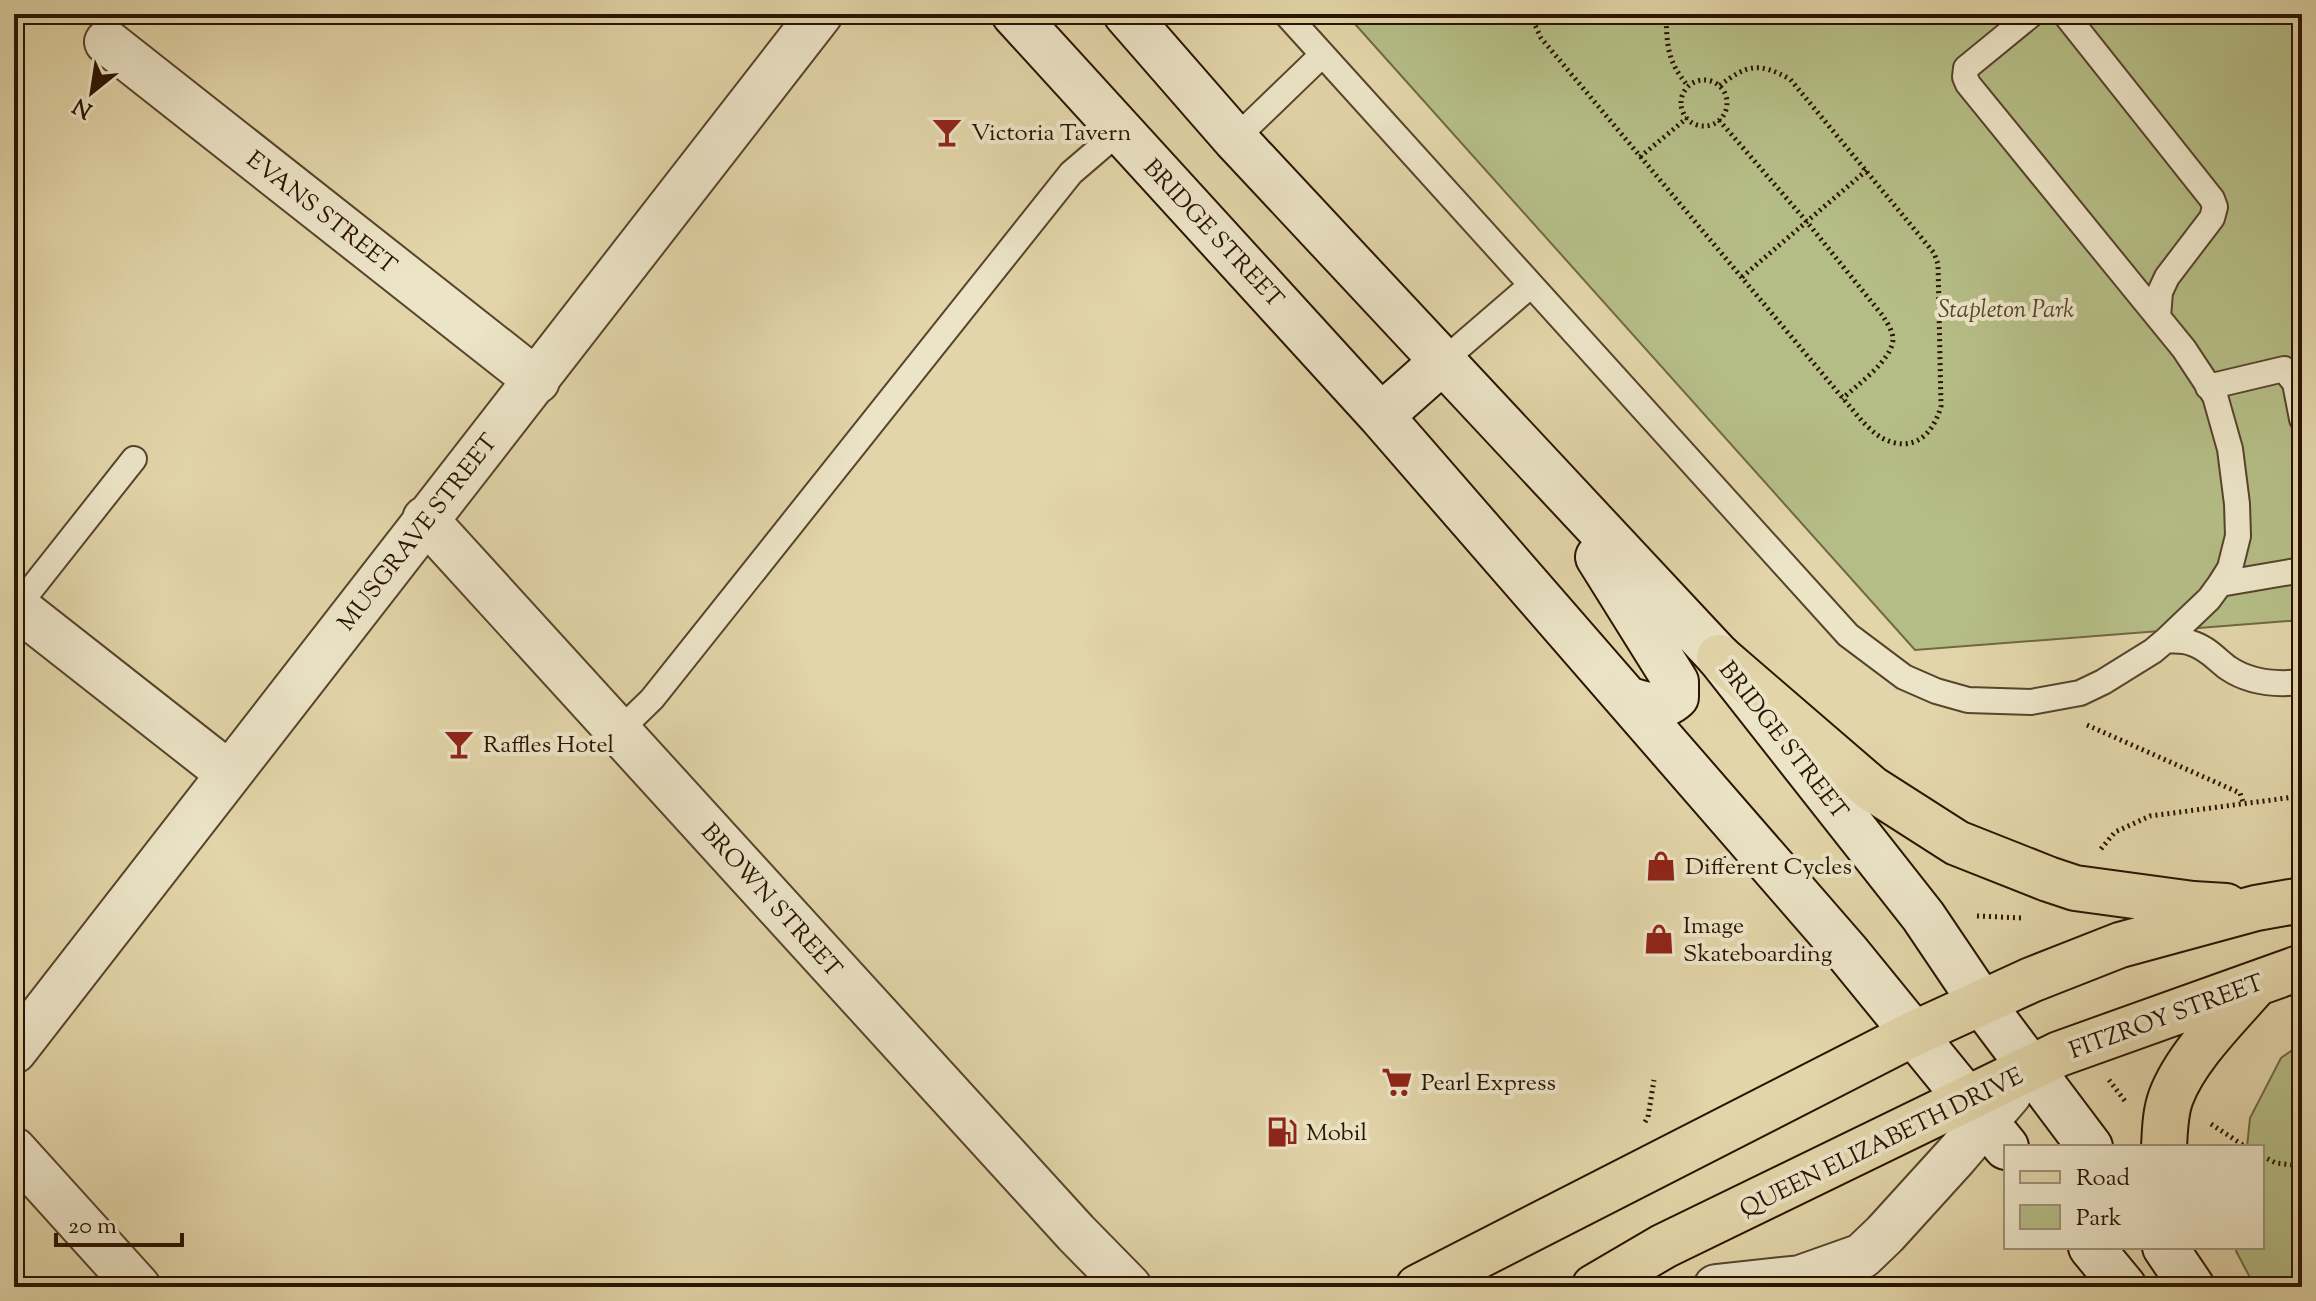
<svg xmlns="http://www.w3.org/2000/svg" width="2316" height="1301" font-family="'Sorts Mill Goudy',serif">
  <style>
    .green { fill: #b5bd86; stroke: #706844; stroke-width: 2 }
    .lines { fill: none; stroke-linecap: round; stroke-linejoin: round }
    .lane-casing { stroke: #58442b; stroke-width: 28 }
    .street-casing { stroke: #58442b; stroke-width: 48 }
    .secondary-casing { stroke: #2a1401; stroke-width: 48 }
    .primary-casing { stroke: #2a1401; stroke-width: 48 }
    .path { stroke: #2a1401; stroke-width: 5; stroke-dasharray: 2 4; stroke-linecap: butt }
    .lane { stroke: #ece4c7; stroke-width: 24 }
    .street { stroke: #ece4c7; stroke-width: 44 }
    .secondary { stroke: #ece4c7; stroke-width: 44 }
    .primary { stroke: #e2d5a9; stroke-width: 44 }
    .labels { text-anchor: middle; stroke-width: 8; stroke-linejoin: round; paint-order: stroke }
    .poi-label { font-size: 24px; fill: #2a1401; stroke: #ece4c7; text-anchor: start }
    .street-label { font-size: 24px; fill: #2a1401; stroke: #ece4c7 }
    .park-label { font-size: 24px; font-style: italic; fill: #544729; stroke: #ece4c7 }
  </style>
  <rect width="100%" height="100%" fill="#e2d5a9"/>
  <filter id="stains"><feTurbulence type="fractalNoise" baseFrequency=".0025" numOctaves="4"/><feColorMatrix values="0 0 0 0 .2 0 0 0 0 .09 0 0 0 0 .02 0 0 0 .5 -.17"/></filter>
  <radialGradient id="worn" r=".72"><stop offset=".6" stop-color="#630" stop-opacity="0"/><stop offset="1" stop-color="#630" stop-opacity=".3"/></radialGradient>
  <path class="green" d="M1346 14H2302V620L1915 650Z
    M2302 1043V1287H2255L2236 1251 2237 1247H2262V1147H2247L2250 1118 2281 1058Z"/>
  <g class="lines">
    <g class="lane-casing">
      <path id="lane" d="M1286 14 1848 635 1904 677 1936 691 1968 700 2031 702 2080 693 2103 682 2153 651 2166 640 2209 599 2220 584 2230 568 2238 536 2237 504 2230 449 2215 396 2184 349 1968 84 1965 77 1966 68 2032 14
        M2065 14 2212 199 2215 207 2212 218 2167 277 2160 292 2158 317
        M1235 139 1322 55
        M1443 361 1530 286
        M2208 387 2284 369 2295 383 2302 419
        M2220 584 2302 570
        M17 607 134 459
        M2166 640C2174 641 2184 640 2191 643 2206 647 2216 659 2228 668 2250 683 2276 685 2302 682
        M619 731 652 699 1071 173 1120 131"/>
    </g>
    <g class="street-casing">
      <path id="street" d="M107 42 537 381
        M425 519 1076 1233 1129 1287
        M14 605 228 773
        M14 1051C281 704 553 361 820 14
        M14 1150 138 1287
        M1716 1287 1800 1278 1862 1256 1885 1234 1955 1157 2009 1094"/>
    </g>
    <g class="secondary-casing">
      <path id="secondary" d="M1014 14 1381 416 1847 952 2006 1147
        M1126 14 1235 139 1719 657 1923 916 1981 1002 2090 1147
        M1381 416 1443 361
        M1598 557 1676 682V697C1661 711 1646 705 1627 699
        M2091 1247 2124 1287
        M2165 1247 2192 1287"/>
    </g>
    <g class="primary-casing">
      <path id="primary" d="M1719 657 1871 788 1957 843 2048 879 2075 888 2193 904 2226 906
        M2164 1147C2165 1130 2165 1113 2171 1097 2186 1057 2227 1017 2255 985
        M1418 1287 1913 1034 2031 980 2120 945 2256 908 2302 900
        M1594 1287 1664 1246 2059 1054 2302 967"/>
    </g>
    <path class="path" d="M1534 14 1535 25 1541 38 1862 421C1868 427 1875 434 1882 438 1913 454 1933 435 1941 406L1938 264 1934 253 1790 79C1758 62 1748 64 1719 86
      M1666 14C1667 46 1667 61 1688 86
      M1681 103a23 23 0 1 1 46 0a23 23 0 1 1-46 0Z
      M1719 120 1807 222 1883 316C1887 323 1893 331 1893 340 1891 361 1857 385 1842 399
      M1640 157 1687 118
      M1742 277 1867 170
      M2087 725 2240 793 2243 802
      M2101 849 2115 832 2150 816 2302 796
      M1977 916 2023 918
      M2109 1080 2125 1101
      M1645 1122 1648 1117 1654 1080
      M2211 1124 2246 1147
      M2262 1156 2276 1163 2302 1166"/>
    <use href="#lane" class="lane"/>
    <use href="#street" class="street"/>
    <use href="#secondary" class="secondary"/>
    <use href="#primary" class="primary"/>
  </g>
  <defs>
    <g id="bar-bare" transform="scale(2.4)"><path d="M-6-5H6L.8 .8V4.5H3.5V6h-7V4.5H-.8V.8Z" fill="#8f2418" stroke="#ece4c7" stroke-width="2.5" paint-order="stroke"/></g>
    <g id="shop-bare" transform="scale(2.4)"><path d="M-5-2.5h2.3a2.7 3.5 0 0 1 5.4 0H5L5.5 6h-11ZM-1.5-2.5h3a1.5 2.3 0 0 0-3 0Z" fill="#8f2418" stroke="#ece4c7" stroke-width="2.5" paint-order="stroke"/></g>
    <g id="supermarket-bare" transform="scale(2.4)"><path d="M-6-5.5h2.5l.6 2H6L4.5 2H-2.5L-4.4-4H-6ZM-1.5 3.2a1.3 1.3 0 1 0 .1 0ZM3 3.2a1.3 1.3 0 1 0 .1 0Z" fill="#8f2418" stroke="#ece4c7" stroke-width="2.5" paint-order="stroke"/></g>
    <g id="fuel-bare" transform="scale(2.4)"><path d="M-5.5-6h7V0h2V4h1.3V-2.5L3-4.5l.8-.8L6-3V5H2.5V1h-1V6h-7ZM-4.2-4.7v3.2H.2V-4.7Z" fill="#8f2418" stroke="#ece4c7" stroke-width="2.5" paint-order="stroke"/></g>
  </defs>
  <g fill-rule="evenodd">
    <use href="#bar-bare" x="947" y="132"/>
    <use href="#bar-bare" x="459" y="744"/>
    <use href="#shop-bare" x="1661" y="866"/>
    <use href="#shop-bare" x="1659" y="939"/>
    <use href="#supermarket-bare" x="1397" y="1082"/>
    <use href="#fuel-bare" x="1282" y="1132"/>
  </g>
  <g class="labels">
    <g class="poi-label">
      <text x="971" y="140">Victoria Tavern</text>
      <text x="483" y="752">Raffles Hotel</text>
      <text x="1685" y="874">Different Cycles</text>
      <text x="1683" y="933">Image<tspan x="1683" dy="28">Skateboarding</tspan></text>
      <text x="1421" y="1090">Pearl Express</text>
      <text x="1306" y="1140">Mobil</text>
    </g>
    <g class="street-label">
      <text transform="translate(322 212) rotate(38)" y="8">EVANS STREET</text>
      <text transform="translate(1214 233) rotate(47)" y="8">BRIDGE STREET</text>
      <text transform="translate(417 532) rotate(-52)" y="8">MUSGRAVE STREET</text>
      <text transform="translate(1784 740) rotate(52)" y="8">BRIDGE STREET</text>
      <text transform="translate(772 900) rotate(48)" y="8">BROWN STREET</text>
      <text transform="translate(2166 1016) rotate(-20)" y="8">FITZROY STREET</text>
      <text transform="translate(1881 1142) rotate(-26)" y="8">QUEEN ELIZABETH DRIVE</text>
    </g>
    <g class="park-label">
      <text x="2006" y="317">Stapleton Park</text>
    </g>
  </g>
  <rect width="2316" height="1301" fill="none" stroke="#e2d5a9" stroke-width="48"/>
  <rect x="16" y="16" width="2284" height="1269" fill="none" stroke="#2a1401" stroke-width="4"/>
  <rect x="24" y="24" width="2268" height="1253" fill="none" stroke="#2a1401" stroke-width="2"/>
  <rect x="2004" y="1145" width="260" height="104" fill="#ece4c7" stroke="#9e9178" stroke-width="2"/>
  <rect x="2020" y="1171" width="40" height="12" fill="#e2d5a9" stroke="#9e9178" stroke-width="2"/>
  <text x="2076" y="1185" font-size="24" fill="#2a1401">Road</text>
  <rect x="2020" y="1205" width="40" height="24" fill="#b5bd86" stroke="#9e9178" stroke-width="2"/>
  <text x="2076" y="1225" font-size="24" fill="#2a1401">Park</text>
  <g transform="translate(92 92) rotate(210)" stroke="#ece4c7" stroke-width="6" paint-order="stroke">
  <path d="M0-6L14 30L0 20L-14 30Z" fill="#2a1401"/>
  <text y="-12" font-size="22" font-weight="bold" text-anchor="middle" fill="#2a1401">N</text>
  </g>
  <path d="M56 1233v12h126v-12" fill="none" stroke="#2a1401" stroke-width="4"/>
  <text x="68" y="1233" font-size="24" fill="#2a1401" stroke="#ece4c7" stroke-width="6" paint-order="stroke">20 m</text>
  <rect width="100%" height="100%" filter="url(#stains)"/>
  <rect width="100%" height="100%" fill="url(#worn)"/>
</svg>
